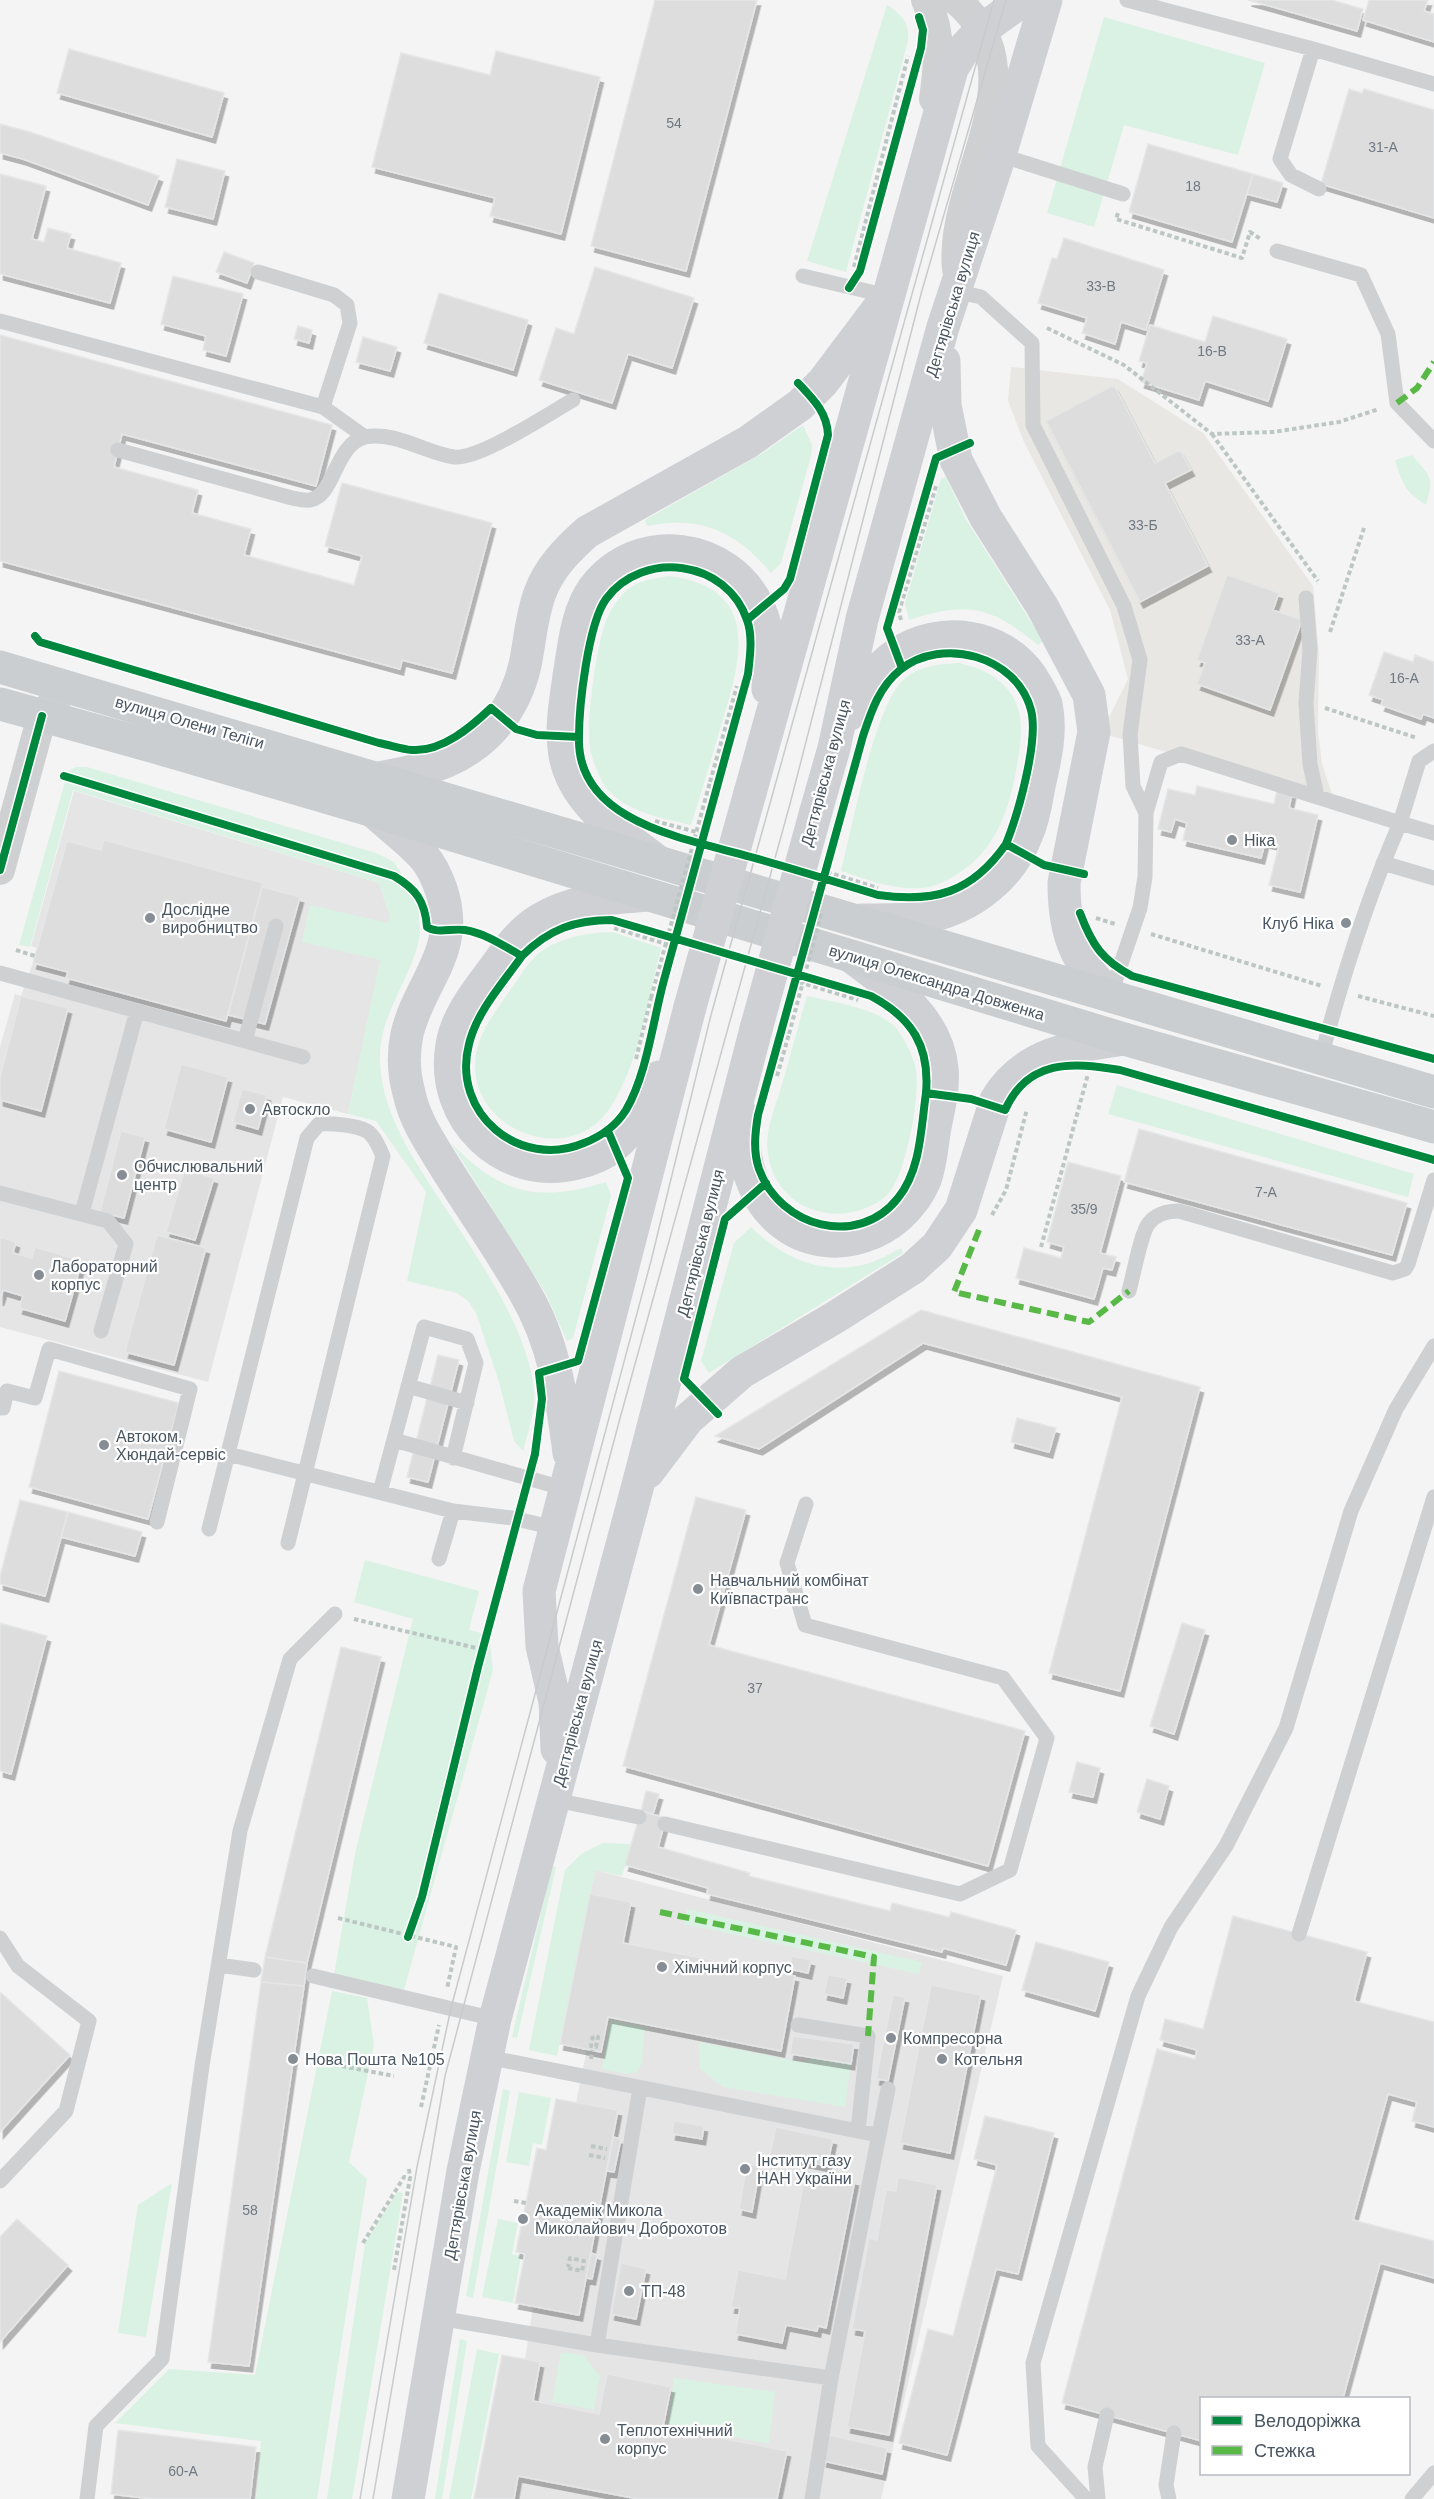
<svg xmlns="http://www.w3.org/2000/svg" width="1434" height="2499" font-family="Arial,sans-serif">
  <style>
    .commercial { fill: #e8e7e3 }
    .education { fill: #e6e5e6 }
    .green { fill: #d9f2e3 }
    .building { fill: #ddddde; stroke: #e5e6e7; stroke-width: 1.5; filter: url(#shadow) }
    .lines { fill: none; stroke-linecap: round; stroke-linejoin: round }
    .path { stroke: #bcc7c4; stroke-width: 4; stroke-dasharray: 4.5 3; stroke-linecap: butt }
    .service { stroke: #ced0d2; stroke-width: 15 }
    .minor { stroke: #ced0d2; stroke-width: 30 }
    .secondary { stroke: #ced0d4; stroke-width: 33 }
    .primary { stroke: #caced1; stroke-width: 33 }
    .tram { stroke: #c9cacc; stroke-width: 1.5 }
    .path-bridge { stroke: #bcc7c4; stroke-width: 4; stroke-dasharray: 4.5 3; stroke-linecap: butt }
    .secondary-bridge { stroke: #ced0d4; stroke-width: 33 }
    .quiet { stroke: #58b947; stroke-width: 6; stroke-dasharray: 12 6; stroke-linecap: butt }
    .cycleway-casing { stroke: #fff; stroke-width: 11 }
    .cycleway { stroke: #00873e; stroke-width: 8 }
    .poi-dot { fill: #868d94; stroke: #fff; stroke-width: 2 }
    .labels { text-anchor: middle; stroke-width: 4.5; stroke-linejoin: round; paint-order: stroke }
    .number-label { font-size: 14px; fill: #707881 }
    .street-label { font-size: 16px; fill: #4a5661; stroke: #fff }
    .poi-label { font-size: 16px; fill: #4a5661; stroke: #fff; text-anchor: start }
  </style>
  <defs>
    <filter id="shadow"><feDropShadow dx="3.5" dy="6" stdDeviation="0" flood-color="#0004"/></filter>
  </defs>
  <rect width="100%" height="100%" fill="#f4f4f4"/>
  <path class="commercial" d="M1011 367 1118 379 1203 433 1313 586 1319 653 1318 731 1322 764 1332 794 1293 789 1101 733 1128 679 1110 610 1024 442 1008 401Z"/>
  <path class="education" d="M74 791 379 883 390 916 348 1114 283 1097 208 1382 0 1327V1047L15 994 21 996 33 963 37 948 31 946Z
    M595 1870 1003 1976 881 2499H474L502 2355 525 2359 533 2307 516 2303 525 2254 516 2252 537 2148 546 2150 556 2099 576 2103 587 2049 560 2044Z"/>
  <path class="green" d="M887 5C902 15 910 23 908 41L846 272 807 261Z
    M1104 17 1265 63 1238 155 1124 125 1094 227 1047 213Z
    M803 425 812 445 811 456 781 563 771 573C736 531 701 515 647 526L645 520 763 453Z
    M1412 455C1432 479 1434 476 1426 505 1405 491 1402 484 1395 460Z
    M946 477 965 518 1043 641 1038 645C990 606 969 601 909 620L905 604 941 479Z
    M669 576C765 589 740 663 720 729 711 761 701 793 691 825 663 818 629 813 608 790 599 779 593 762 590 748 586 722 595 660 602 634 605 619 613 605 623 594 634 581 653 579 669 576Z
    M959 663C979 668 996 674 1009 691 1026 713 1021 740 1017 766 1009 810 996 852 954 876 944 882 932 888 920 888 893 890 866 879 841 871 852 828 874 708 903 680 918 666 940 664 959 663Z
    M76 767H87L376 853 394 862 406 881 404 885C408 890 415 896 418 903 419 906 419 912 419 916 419 923 421 932 419 939 411 980 379 1014 380 1059 381 1105 403 1142 427 1180 463 1237 527 1321 534 1389 536 1409 528 1432 523 1451L514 1441 499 1382 476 1313 468 1301 457 1293 407 1281 426 1192 376 1121 348 1114 380 960 302 942 310 905 388 923 390 916 379 883 73 790 30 947 19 945 68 771Z
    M612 932 661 948C648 998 638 1070 607 1112 567 1166 475 1131 475 1066 475 1036 495 1012 511 989 518 980 524 968 532 960 552 938 585 933 612 932Z
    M807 996C833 1002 878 1008 896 1028 904 1038 911 1052 915 1065 922 1090 906 1177 887 1195 882 1201 874 1204 868 1207 824 1226 775 1203 768 1154 764 1132 775 1108 781 1088 790 1057 798 1026 807 996Z
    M1117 1085 1414 1174 1408 1197 1108 1114Z
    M451 1143C502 1195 537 1203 606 1182L611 1196 573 1338 567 1341 546 1294Z
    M751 1227C780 1256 819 1275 862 1265 875 1263 889 1254 901 1248L903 1253 709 1373 701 1361 734 1243Z
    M365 1560 479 1591 469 1630 489 1635 493 1670 404 1990 334 1975 355 1854 413 1619 354 1602Z
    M603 1843 631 1844 622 1876 595 1870 557 2056 529 2050 565 1870 581 1854Z
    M552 1866 556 1867 517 2038 512 2037Z
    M687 1909 922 1962 919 1974 684 1924Z
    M332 1991 367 1998 374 2045 349 2162 367 2179 317 2499H256L261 2441 115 2423 169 2369 255 2375Z
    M610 2020 645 2027 642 2063 637 2072 627 2074 602 2069Z
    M699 2042 806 2063 812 2057 851 2064 845 2107 723 2087 700 2069Z
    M503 2089 510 2091 473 2298 466 2296Z
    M519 2092 551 2098 542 2145 533 2143 529 2166 506 2162Z
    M172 2183 146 2337 118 2333 138 2205Z
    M397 2192 403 2193 352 2499H327L365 2244Z
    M498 2219 518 2223 512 2254 521 2256 513 2303 482 2297Z
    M460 2339 467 2341 442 2499H435Z
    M477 2349 499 2354 471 2499H449Z
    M561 2352 583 2355 600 2376 594 2410 552 2402Z
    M674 2378 775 2392 769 2444 668 2424Z"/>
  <path class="building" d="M655 0H757L686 271 591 246Z
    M1248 0H1332L1363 9 1357 31Z
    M1369 0H1428L1424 11 1434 14V42L1363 20Z
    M69 49 224 93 212 137 57 93Z
    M496 51 600 77 561 234 490 216 495 198 372 167 401 53 490 75Z
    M1349 89 1362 93 1364 89 1434 110V218L1321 184Z
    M0 124 30 132 159 176 148 205 23 159 0 153Z
    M1148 144 1253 174 1232 242 1129 212Z
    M177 159 225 171 213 219 165 207Z
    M0 174 46 186 32 239 44 242 48 228 71 234 67 248 121 263 110 303 0 274Z
    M1253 174 1283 183 1277 202 1247 194Z
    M1064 238 1164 270 1146 330 1121 322 1115 344 1082 333 1087 318 1038 303 1052 258 1057 259Z
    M224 252 254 263 247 283 216 272Z
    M595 267 694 298 672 368 628 354 612 403 539 380 556 328 574 334Z
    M173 276 243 294 226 356 203 350 206 336 161 324Z
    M439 293 528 320 513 370 424 343Z
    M1213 316 1287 339 1268 401 1205 381 1199 400 1141 382 1147 363 1139 361 1150 325 1205 342Z
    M298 326 312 330 309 343 294 339Z
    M0 335 332 425 316 486 122 434 114 467 198 490 192 513 251 529 244 555 354 585 362 556 325 546 342 483 492 523 452 673 402 660 400 669 0 561Z
    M363 337 397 347 390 371 356 362Z
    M1114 385 1155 463 1180 450 1191 470 1165 483 1208 566 1140 602 1046 421Z
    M1227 575 1279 593 1273 610 1302 620 1270 710 1197 684 1205 663 1197 660Z
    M1384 652 1413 662 1415 655 1434 662V718L1423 714 1421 719 1381 705 1383 700 1369 695Z
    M1197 786 1274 804 1277 790 1292 793 1289 808 1318 815 1300 892 1269 885 1279 845 1265 842 1261 858 1183 840 1187 823 1175 819 1171 832 1158 829 1168 789 1195 795Z
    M104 840 263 883 226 1021 66 978 68 972 33 963 67 841 101 850Z
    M262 887 300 897 265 1024 228 1015Z
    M21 996 68 1008 41 1111 0 1100V1078Z
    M181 1064 228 1077 211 1142 164 1129Z
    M242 1089 267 1095 258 1129 233 1122Z
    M1139 1129 1407 1203 1392 1255 1124 1182Z
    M121 1131 145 1137 124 1218 100 1212Z
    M1068 1162 1121 1176 1100 1253 1116 1257 1112 1270 1103 1268 1094 1299 1016 1278 1024 1248 1061 1258 1064 1247 1047 1242Z
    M185 1169 214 1178 195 1240 166 1232Z
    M157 1235 206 1248 174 1365 125 1352Z
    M0 1237 16 1242 13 1253 32 1258 35 1247 82 1261 65 1321 19 1308 23 1296 3 1290 0 1300Z
    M921 1310 1200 1387 1120 1691 1049 1673 1122 1397 923 1343 759 1449 715 1436Z
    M438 1355 459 1360 428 1482 407 1477Z
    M59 1371 179 1403 148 1519 29 1487Z
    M1017 1418 1056 1428 1049 1452 1011 1442Z
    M696 1497 746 1510 709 1645 1025 1731 988 1866 623 1766Z
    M20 1500 68 1512 45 1596 0 1584V1576Z
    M68 1512 142 1532 135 1556 61 1537Z
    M0 1623 47 1636 11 1774 0 1771Z
    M1182 1623 1205 1630 1174 1734 1150 1726Z
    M341 1647 381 1657 307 1963 265 1957Z
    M1077 1762 1100 1768 1093 1797 1069 1792Z
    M1147 1779 1169 1786 1160 1819 1137 1812Z
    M646 1791 659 1794 653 1814 641 1811Z
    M641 1811 666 1818 658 1847 750 1873 749 1876 890 1911 892 1903 949 1917 951 1912 1016 1930 1006 1965 943 1948 942 1952 707 1894 708 1888 625 1865Z
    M590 1894 631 1902 623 1943 795 1976 781 2051 608 2017 601 2052 560 2044Z
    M1233 1916 1367 1952 1354 2001 1434 2022V2127L1412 2121 1417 2102 1388 2094 1353 2220 1434 2241V2278L1380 2263 1343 2398H1202V2441L1062 2403 1157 2049 1195 2059 1197 2050 1160 2040 1165 2019 1203 2029Z
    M1036 1942 1109 1962 1095 2011 1022 1990Z
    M792 1956 811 1960 808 1973 789 1969Z
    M265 1957 307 1963 304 1986 261 1982Z
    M828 1975 847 1978 843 1998 824 1994Z
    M261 1982 304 1986 249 2366 208 2362Z
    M931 1985 981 1995 950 2153 900 2143Z
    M0 1992 70 2055 0 2132Z
    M893 1995 905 1997 888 2081 876 2079Z
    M793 2036 854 2044 851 2064 790 2054Z
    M556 2099 618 2110 579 2315 515 2303 525 2254 516 2252 537 2148 546 2150Z
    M985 2116 1054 2133 1018 2274 996 2269 947 2455 899 2443 928 2329 953 2336 997 2165 974 2159Z
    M674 2121 704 2126 702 2139 672 2134Z
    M776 2127 833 2139 827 2166 770 2155Z
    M613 2137 621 2139 614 2172 607 2171Z
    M747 2164 760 2166 752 2212 739 2209Z
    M806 2170 855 2180 826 2328 818 2326 817 2331 786 2325 782 2343 735 2334 740 2308 731 2307 738 2270 785 2279Z
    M898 2177 937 2185 889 2435 847 2427 865 2331 852 2329 869 2238 877 2240 886 2190 896 2191Z
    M17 2219 68 2265 0 2342V2237Z
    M591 2253 597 2255 592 2279 586 2278Z
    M621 2263 646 2269 636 2319 611 2314Z
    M502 2355 540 2362 533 2401 599 2414 607 2374 671 2387 663 2427 787 2451 777 2499H638L518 2476 514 2499H474Z
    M118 2430 256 2447 250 2499H153L111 2494Z
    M829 2435 887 2448 882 2474 823 2461Z"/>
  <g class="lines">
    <path class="path" d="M1118 213 1116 219 1242 258 1250 232 1262 240
      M854 267 908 56
      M1047 328 1124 365 1212 434 1273 432 1339 422 1379 409
      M1212 434 1318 581
      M901 620 899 612 936 486
      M1330 632 1364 528
      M1325 708 1417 738
      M710 782 737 686
      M655 821 708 835
      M827 872 878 888
      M1096 918 1115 924
      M614 928 676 947
      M1151 934 1322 986
      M16 950 35 956
      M799 982 858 1000
      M1358 996 1434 1016
      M636 1059 651 998
      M777 1076 789 1034
      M992 1215 1006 1190 1027 1109
      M1041 1247 1088 1074
      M354 1619 476 1648
      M338 1918 456 1947 447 1989
      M593 2036 591 2046 596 2047 598 2037 593 2036
      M305 2059 394 2076
      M591 2059 592 2050
      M421 2107 439 2025
      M591 2146 607 2149
      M589 2155 605 2158
      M409 2169 410 2178
      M514 2201 526 2203
      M363 2243 404 2177 410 2178 394 2270
      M568 2268 582 2271 584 2261 570 2258 568 2267"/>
    <path class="service" d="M1127 0 1313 49 1434 84
      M1313 49 1280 159 1291 175 1319 189
      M1000 155 1123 194
      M1277 251 1361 275 1388 334 1397 403 1434 441
      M258 272 334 295 347 305 350 323 323 407 365 437
      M803 276 888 296
      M955 291 981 297 1032 343 1033 425 1124 606 1140 660 1130 734 1133 786 1146 813 1145 877 1140 908 1110 996
      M0 321 323 407
      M118 450 292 498C297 499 305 501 310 500 335 496 334 445 365 437 395 431 426 453 454 457 479 460 548 414 573 400
      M1306 598 1310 650 1306 703 1310 764 1317 796
      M1146 813 1161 762 1181 754 1400 823 1419 761 1434 751
      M1383 863 1434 878
      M0 973 303 1057
      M245 1041 276 926
      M1321 1058C1342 978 1367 899 1400 823L1434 833
      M0 1193 108 1221 126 1244 101 1331
      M82 1213 137 1011
      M1129 1291C1133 1277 1141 1232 1149 1223 1157 1213 1168 1211 1179 1211L1393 1273 1405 1269 1408 1264 1434 1180
      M408 1386 467 1403
      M0 1408H3L7 1391 35 1398 49 1349 190 1389 157 1522
      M394 1440 566 1489
      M228 1454 453 1511 512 1518 555 1528
      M380 1492 424 1327 467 1339 476 1363 453 1458
      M209 1529 307 1138 319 1124C331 1123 356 1125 367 1131 375 1136 379 1148 383 1156L288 1543
      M439 1559 453 1511
      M555 1800 639 1817
      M665 1824 960 1894 1010 1870 1047 1738 1003 1678 805 1625 787 1563 806 1504
      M1299 1934 1434 1497
      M0 1938 18 1966 89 2021 66 2111 0 2181
      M219 1965 254 1970
      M313 1976 495 2019
      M798 2025 868 2036 858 2131
      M487 2057 878 2135
      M439 2318 597 2345 831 2378
      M597 2345 640 2088
      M87 2499 96 2426 162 2359 202 2066 240 1831 290 1659 335 1614
      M812 2499 831 2378 888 2089
      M1086 2499 1038 2446 1033 2363 1138 1996 1171 1927 1226 1846 1286 1728 1351 1511 1396 1409 1434 1346
      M1098 2499 1095 2467 1107 2415
      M1169 2499 1166 2485 1174 2433
      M1412 2499 1434 2473"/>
    <path class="minor" d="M926 0C942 33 939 64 934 99
      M956 0C1044 73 948 181 957 269
      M0 870 42 716 57 698"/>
    <path class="secondary" d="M944 361 945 405 956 460 986 518 1042 606 1089 695 1094 732 1064 883C1064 909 1067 936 1080 958 1088 972 1100 984 1110 996
      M850 714C862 690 875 669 897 654 940 625 1001 633 1031 676 1036 684 1043 695 1046 704 1052 731 1045 760 1039 786 1036 802 1034 819 1027 834 1009 882 963 914 912 919 896 920 879 920 862 920
      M380 778C402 773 426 770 447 761 488 743 515 709 525 665 530 642 531 617 540 593 549 568 567 550 587 532L748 442 800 405 823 382 878 309
      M750 793 952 69 966 46 980 31 1023 0
      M373 811C389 826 409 840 424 857 431 865 437 878 441 889 462 951 420 980 407 1034 403 1053 404 1075 409 1093 415 1122 432 1145 447 1170 473 1211 501 1251 525 1293 554 1342 562 1397 569 1453
      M816 811 834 748 862 619 943 327 1000 155 1046 0
      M657 861C620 832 569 801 564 748 561 724 566 699 569 676 574 647 576 613 594 588 638 530 729 542 759 608 771 633 769 662 768 689
      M649 895C611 898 573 899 539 920 519 932 504 955 490 974 474 995 456 1019 452 1045 439 1119 505 1182 577 1163 591 1160 604 1154 614 1146 636 1128 647 1102 659 1077
      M741 1114C743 1153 748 1195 781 1222 830 1262 902 1235 925 1180 931 1164 932 1144 935 1127 939 1108 944 1087 942 1068 937 1017 890 985 853 958
      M648 1472 688 1419 742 1372 834 1318 913 1268 937 1246 961 1210 996 1100C1023 1053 1075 1046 1124 1039
      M557 1749 555 1702 542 1646 539 1591 690 1007
      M408 2499 463 2171 495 2019 638 1485 756 1029"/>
    <path class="primary" d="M0 667 1434 1092
      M0 704 155 747 373 811 1124 1039 1434 1127"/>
    <path class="tram" d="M360 2499 417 2167 451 2008 651 1261 711 1015 994 0
      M373 2499 445 2076 619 1422 790 804 921 294 1006 0"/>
    <path class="path-bridge" d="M651 998 710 782
      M789 1034 822 910"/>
    <path class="secondary-bridge" d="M690 1007 750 793
      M756 1029 816 811"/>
    <path class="quiet" d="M1397 403 1417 388 1434 362
      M979 1230 954 1292 1089 1322 1129 1291
      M660 1912 874 1957 868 2036"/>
    <g class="cycleway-casing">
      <path id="cycleway" d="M849 288 860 271 921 48 923 30 919 17
        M747 620 784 589 790 579 828 435C827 412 813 399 798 383
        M35 636 40 642 379 743C390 745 401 749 412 750 442 752 471 727 491 708L516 729 537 735 579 737C576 823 688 839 751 857 794 869 836 882 878 895 934 903 972 893 1006 844L1044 865 1084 874
        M902 668 887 628 936 458 970 443
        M64 776 394 876C416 889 425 901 427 927 437 934 452 928 465 930 485 933 504 946 522 956 549 929 575 920 612 920L871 996C912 1018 930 1046 926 1093L971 1099 1005 1110C1028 1059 1072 1062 1120 1070L1434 1160
        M0 870 42 716
        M1080 913C1092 945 1102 960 1132 976L1434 1059
        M522 956C503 983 477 1011 469 1044 451 1114 520 1170 584 1143 602 1136 616 1126 626 1110 647 1074 653 1020 664 980 691 878 719 776 748 674 750 657 753 636 747 620 727 560 643 549 606 599 588 624 579 706 579 737
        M926 1093C921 1127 921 1170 898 1198 858 1249 780 1227 759 1169 753 1151 755 1133 758 1115L863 736C871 712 879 687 900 670 942 636 1017 656 1031 710 1039 741 1018 814 1006 844
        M718 1414 684 1379 725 1219 766 1183
        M408 1937 422 1897 478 1667 535 1454 542 1399 539 1373 578 1361 628 1178 608 1131"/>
    </g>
    <use href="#cycleway" class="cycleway"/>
  </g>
  <g class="poi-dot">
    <circle cx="1232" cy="840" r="6"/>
    <circle cx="150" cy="918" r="6"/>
    <circle cx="1346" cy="923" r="6"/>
    <circle cx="250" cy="1109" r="6"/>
    <circle cx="122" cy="1175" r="6"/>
    <circle cx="39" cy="1275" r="6"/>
    <circle cx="104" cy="1445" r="6"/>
    <circle cx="698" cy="1589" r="6"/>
    <circle cx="662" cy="1967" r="6"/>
    <circle cx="891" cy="2038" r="6"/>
    <circle cx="293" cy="2059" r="6"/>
    <circle cx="942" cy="2059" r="6"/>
    <circle cx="745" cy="2169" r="6"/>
    <circle cx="523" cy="2219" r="6"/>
    <circle cx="629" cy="2291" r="6"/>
    <circle cx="605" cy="2439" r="6"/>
  </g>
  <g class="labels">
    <g class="number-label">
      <text x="674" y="128">54</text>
      <text x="1383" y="152">31-А</text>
      <text x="1193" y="191">18</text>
      <text x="1101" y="291">33-В</text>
      <text x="1212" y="356">16-В</text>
      <text x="1143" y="530">33-Б</text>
      <text x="1250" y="645">33-А</text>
      <text x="1404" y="683">16-А</text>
      <text x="1266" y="1197">7-А</text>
      <text x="1084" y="1214">35/9</text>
      <text x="755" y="1693">37</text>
      <text x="250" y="2215">58</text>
      <text x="183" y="2476">60-А</text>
    </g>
    <g class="street-label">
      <text transform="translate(952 304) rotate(-73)" y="6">Дегтярівська вулиця</text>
      <text transform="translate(190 722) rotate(16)" y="6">вулиця Олени Теліги</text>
      <text transform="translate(825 773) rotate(-75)" y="6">Дегтярівська вулиця</text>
      <text transform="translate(937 982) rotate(17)" y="6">вулиця Олександра Довженка</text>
      <text transform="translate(700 1243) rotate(-76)" y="6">Дегтярівська вулиця</text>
      <text transform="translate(577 1713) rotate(-75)" y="6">Дегтярівська вулиця</text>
      <text transform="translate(462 2185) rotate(-80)" y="6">Дегтярівська вулиця</text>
    </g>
    <g class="poi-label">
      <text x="1244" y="846">Ніка</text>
      <text x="162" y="915">Дослідне<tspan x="162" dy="18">виробництво</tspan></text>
      <text x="1334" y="929" text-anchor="end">Клуб Ніка</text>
      <text x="262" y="1115">Автоскло</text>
      <text x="134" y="1172">Обчислювальний<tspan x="134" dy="18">центр</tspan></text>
      <text x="51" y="1272">Лабораторний<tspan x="51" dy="18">корпус</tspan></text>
      <text x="116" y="1442">Автоком,<tspan x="116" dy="18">Хюндай-сервіс</tspan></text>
      <text x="710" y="1586">Навчальний комбінат<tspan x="710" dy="18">Київпастранс</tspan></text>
      <text x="674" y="1973">Хімічний корпус</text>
      <text x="903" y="2044">Компресорна</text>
      <text x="305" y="2065">Нова Пошта №105</text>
      <text x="954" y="2065">Котельня</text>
      <text x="757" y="2166">Інститут газу<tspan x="757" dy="18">НАН України</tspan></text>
      <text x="535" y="2216">Академік Микола<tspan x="535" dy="18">Миколайович Доброхотов</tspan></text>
      <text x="641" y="2297">ТП-48</text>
      <text x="617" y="2436">Теплотехнічний<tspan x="617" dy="18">корпус</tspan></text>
    </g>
  </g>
  <rect x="1200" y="2397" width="210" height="78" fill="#ffffff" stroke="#b7bbc0" stroke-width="1.5"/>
  <rect x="1212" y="2416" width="30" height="9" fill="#00873e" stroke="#b7bbc0" stroke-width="1.5"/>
  <text x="1254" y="2427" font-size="18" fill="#4a5661">Велодоріжка</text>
  <rect x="1212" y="2446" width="30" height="9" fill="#58b947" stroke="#b7bbc0" stroke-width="1.5"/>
  <text x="1254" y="2457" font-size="18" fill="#4a5661">Стежка</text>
</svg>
